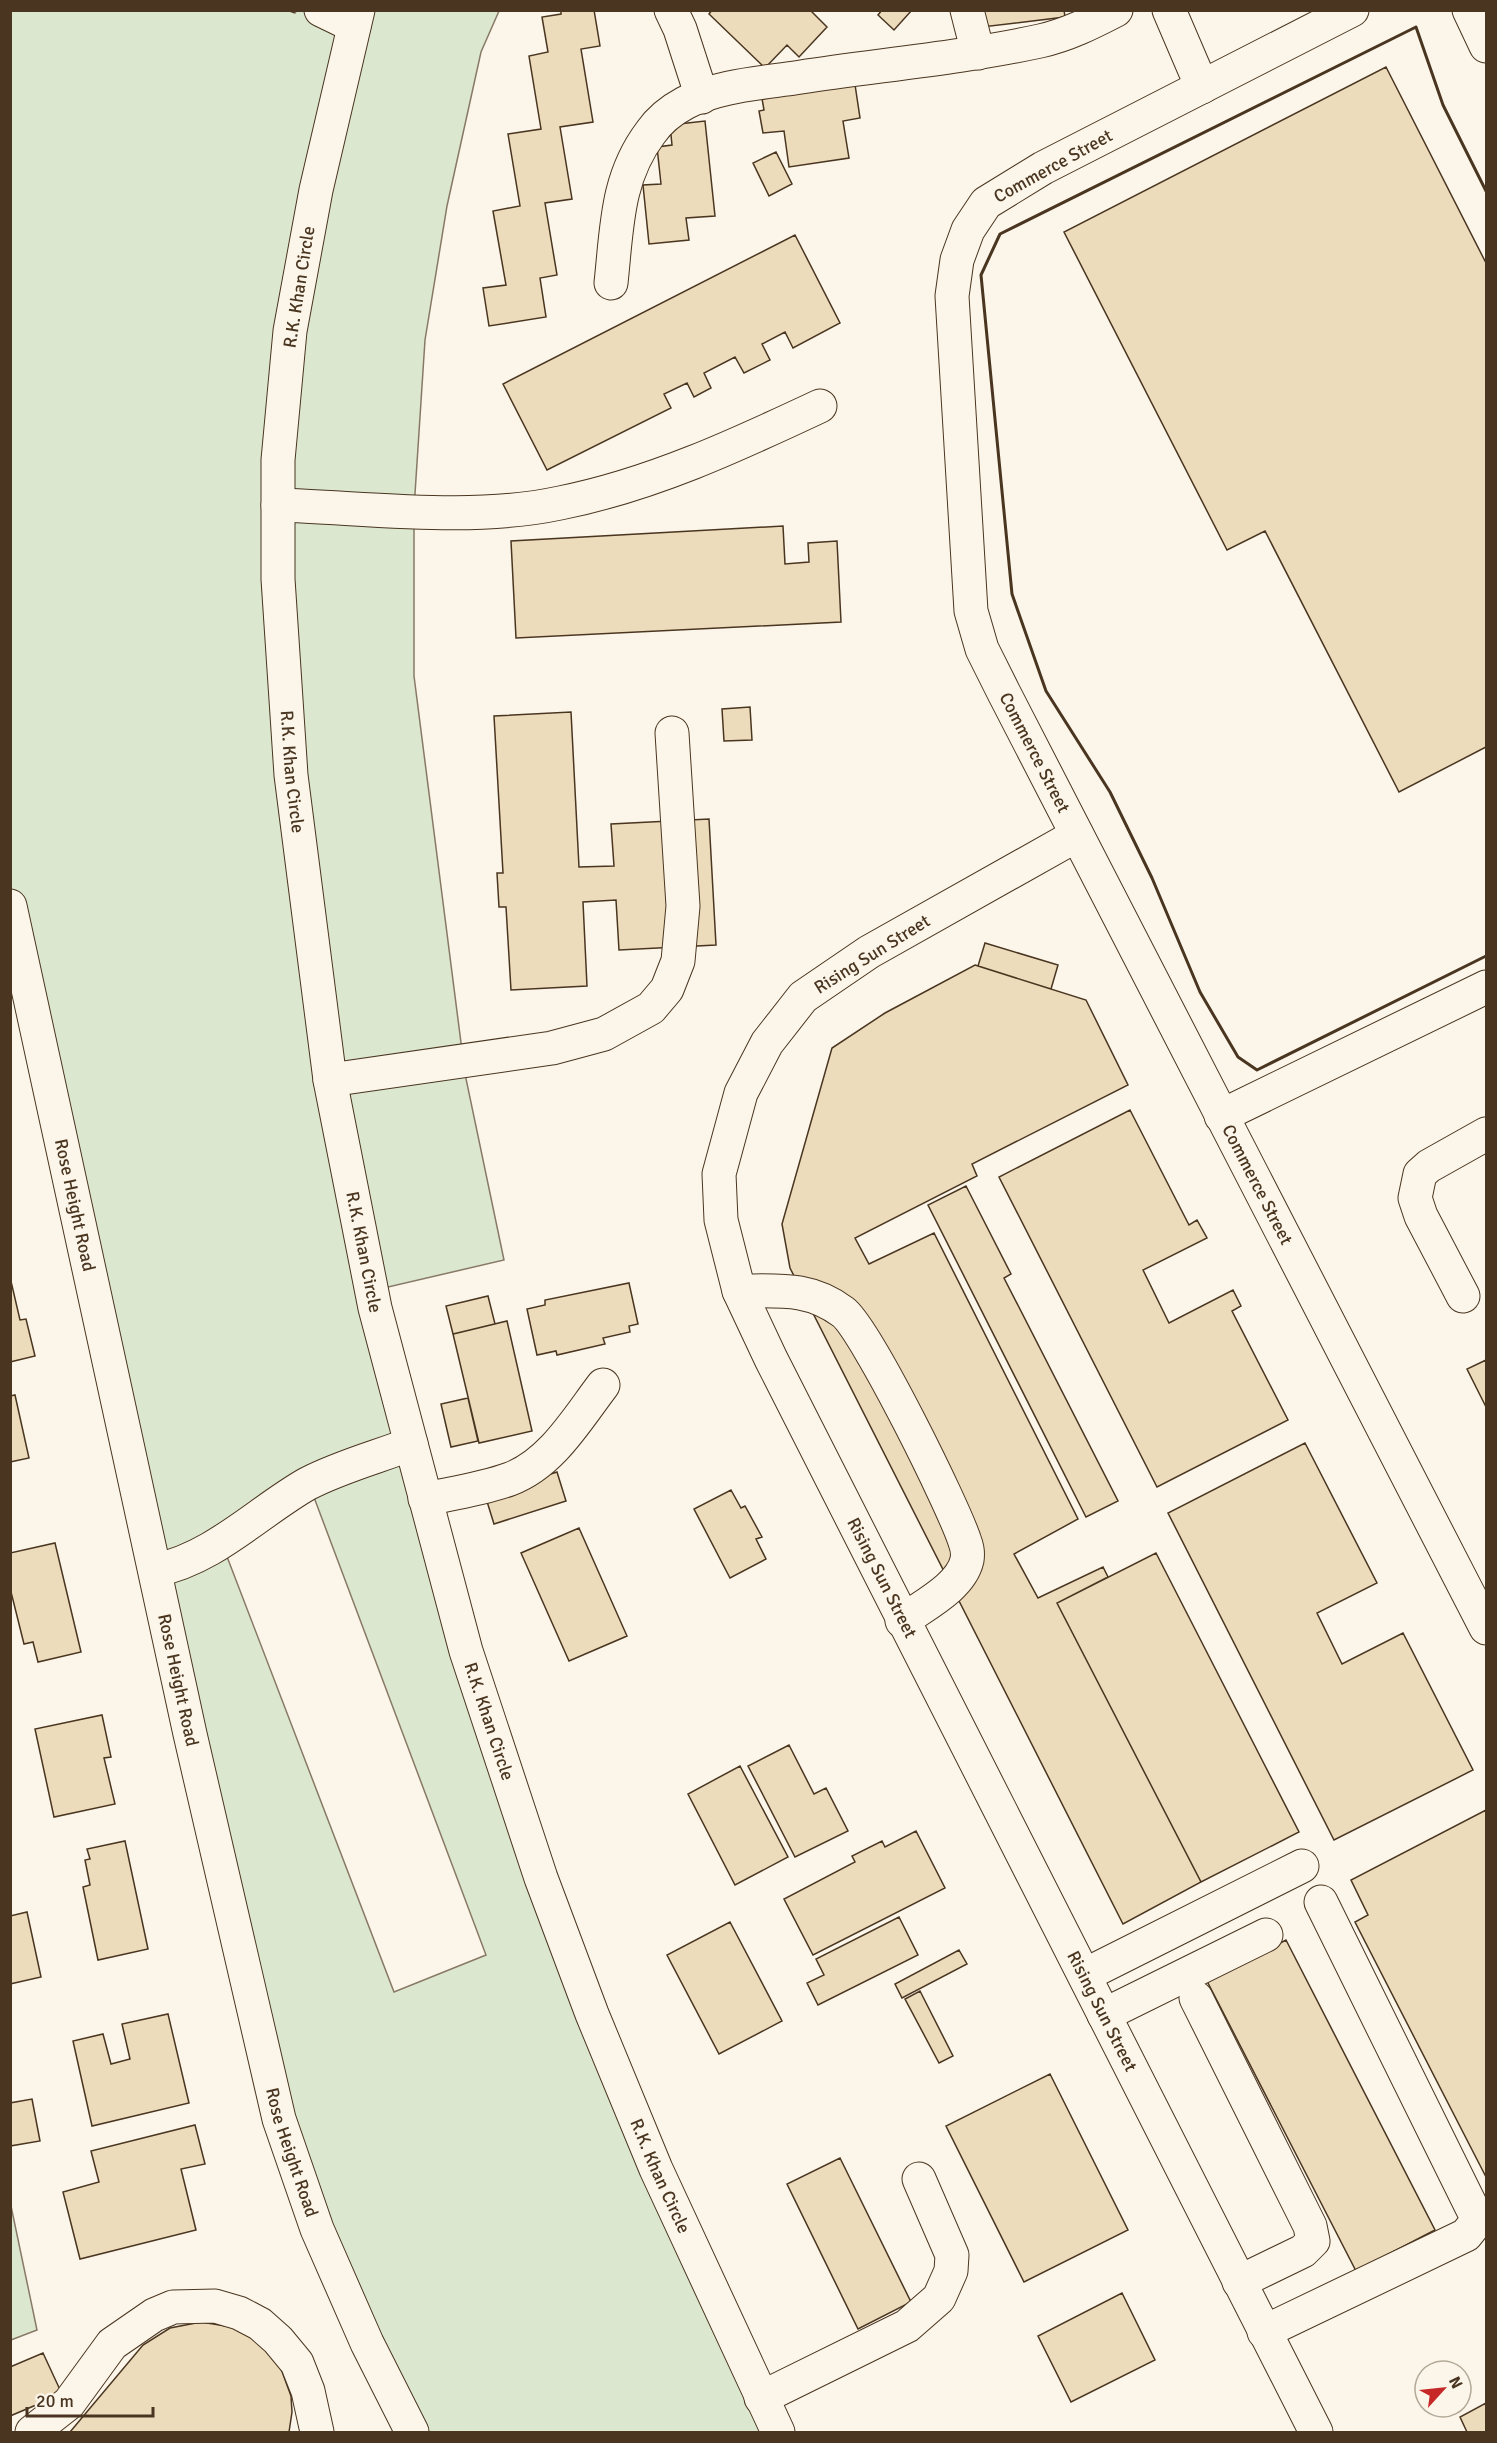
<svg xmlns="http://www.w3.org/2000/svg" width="1497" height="2443" font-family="Signika,sans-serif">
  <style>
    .green { fill: #dce7d0; stroke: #887966; stroke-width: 1.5; fill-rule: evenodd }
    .building { fill: #ecdcbc; stroke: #4a3520; stroke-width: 1.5 }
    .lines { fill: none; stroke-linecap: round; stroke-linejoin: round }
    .minor-casing { stroke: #4a3520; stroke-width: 35 }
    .minor { stroke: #fbf6e9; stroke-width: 33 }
    .fence { stroke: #4a3520; stroke-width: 1.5; stroke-dasharray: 8 3; stroke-linecap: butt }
    .wall { stroke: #4a3520; stroke-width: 3 }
    .labels { text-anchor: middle; stroke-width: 4.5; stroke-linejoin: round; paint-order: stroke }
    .street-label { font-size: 18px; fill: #4a3520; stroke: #fbf6e9 }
  </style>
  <rect width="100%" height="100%" fill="#fbf6e9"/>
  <path class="green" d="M287 10 295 13 297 10 499 11 481 52 447 206 425 340 414 509V676L465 1074 504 1260 375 1290 544 1881 781 2432H410L314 2230 11 909 10 11ZM309 1484 486 1955 394 1992 221 1541Z
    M11 2206 37 2330 11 2340H10Z"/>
  <path class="building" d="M561 10H594L600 46 581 49 593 122 560 127 572 199 545 203 557 275 540 278 546 317 489 326 483 288 506 285 493 211 520 206 508 134 541 129 529 56 548 52 542 17 561 14Z
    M712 10H810L827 27 799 57 787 45 765 68 709 14Z
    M882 10H912L894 30 878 15Z
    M980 10H1064L1065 17 982 27Z
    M1386 67 1486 263V747L1399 792 1265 531 1227 550 1064 232Z
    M854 78 860 118 843 121 849 158 789 167 784 131 763 133 759 111 764 110 761 93Z
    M705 121 715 216 686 218 689 240 649 244 643 185 661 184 657 147 672 145 670 125Z
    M776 152 792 184 769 196 753 163Z
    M795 235 840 323 793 348 785 332 762 344 770 360 744 373 735 357 704 373 711 388 694 397 687 383 664 394 671 408 547 470 503 384Z
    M783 526 785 564 809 562 808 543 837 541 841 622 516 638 511 541Z
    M750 707 752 740 724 741 722 709Z
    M571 712 579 867 614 866 611 824 709 819 716 945 619 950 616 900 583 902 587 986 511 990 506 907H499L497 873H503L494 716Z
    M985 943 1058 965 1051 989 978 966Z
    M975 965 1086 1000 1128 1085 972 1164 977 1176 855 1238 869 1264 934 1233 1078 1519 1014 1554 1038 1598 1103 1567 1108 1577 1057 1603 1201 1882 1123 1924 790 1268 782 1224 832 1048 885 1013Z
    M1130 1110 1189 1225 1197 1220 1207 1238 1143 1270 1169 1323 1233 1290 1241 1306 1232 1311 1288 1420 1157 1487 999 1177Z
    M966 1186 1011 1274 1004 1278 1118 1501 1086 1517 928 1205Z
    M10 1277 20 1320 26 1319 35 1356 10 1362Z
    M629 1283 638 1324 629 1326 630 1332 603 1338 605 1344 557 1355 556 1351 537 1355 527 1309 545 1305V1300Z
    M488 1296 495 1324 453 1334 446 1306Z
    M507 1321 532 1431 479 1443 453 1334Z
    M1486 1360V1407L1467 1369Z
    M15 1395 29 1458 10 1462V1396Z
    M468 1398 478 1441 451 1447 441 1404Z
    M1305 1443 1377 1583 1317 1613 1342 1664 1403 1633 1473 1770 1334 1840 1168 1513Z
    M557 1472 566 1501 494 1524 485 1495Z
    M731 1490 741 1508 745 1506 762 1537 756 1539 766 1559 730 1578 694 1509Z
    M579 1528 627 1636 569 1661 521 1553Z
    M55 1543 81 1652 38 1662 33 1642 24 1644 10 1588V1553Z
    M1156 1553 1299 1832 1201 1882 1057 1603Z
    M102 1715 111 1757 104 1758 115 1804 54 1817 35 1729Z
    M789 1745 814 1794 826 1788 848 1831 795 1857 748 1766Z
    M740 1766 788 1857 735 1885 688 1794Z
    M1486 1810V2177L1355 1922 1368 1915 1351 1880Z
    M916 1831 945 1888 813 1955 784 1899 855 1862 852 1856 882 1841 885 1847Z
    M125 1841 148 1949 98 1960 83 1887 90 1885 85 1860 90 1859 87 1849Z
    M27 1912 41 1977 10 1984V1916Z
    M899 1917 918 1955 818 2005 807 1983 824 1975 816 1959Z
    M730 1922 782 2021 719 2054 667 1955Z
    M1286 1940 1435 2230 1356 2271 1207 1981Z
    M959 1950 967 1964 902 1998 895 1984Z
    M920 1991 953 2056 939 2063 905 1999Z
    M168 2014 189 2103 92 2126 73 2041 103 2034 111 2064 130 2059 122 2024Z
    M1050 2074 1128 2230 1024 2282 946 2126Z
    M32 2099 40 2141 10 2146V2103Z
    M195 2125 205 2164 181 2169 196 2230 80 2259 63 2192 99 2182 91 2151Z
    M840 2158 911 2302 858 2329 787 2184Z
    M1122 2293 1155 2360 1071 2402 1038 2336Z
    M201 2322 232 2327 259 2342 280 2366 291 2396 292 2412 289 2432H70L143 2345 170 2328Z
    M43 2353 62 2394 10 2416V2367Z
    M1486 2403V2432H1467L1460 2417Z"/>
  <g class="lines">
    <g class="minor-casing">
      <g id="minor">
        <path d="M321 10 354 26"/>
        <path id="s1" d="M358 10 316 190 290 331 278 460V579L291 775 330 1080 375 1308 466 1651 541 1878 592 2014 656 2169 778 2432"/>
        <path d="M671 10 680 29 702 97"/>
        <path d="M967 10 978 53"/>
        <path d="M1169 10 1202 87"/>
        <path id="s2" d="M1352 10 1043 168 986 203 968 230 957 260 952 296 971 611 982 649 1004 693 1486 1628"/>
        <path d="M1469 10 1486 46"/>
        <path d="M611 283C617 228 616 178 651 132 660 119 672 110 685 103 719 85 764 83 801 77 880 65 961 58 1040 41 1067 35 1091 23 1116 10"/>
        <path d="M278 505C369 508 471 522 560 503 651 485 737 445 820 406"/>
        <path id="s3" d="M1077 835 869 952 803 997 767 1043 741 1093 719 1174 721 1220 739 1291 771 1359 1316 2432"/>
        <path id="s4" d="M10 906 190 1734 279 2119 317 2229 367 2343 412 2432"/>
        <path d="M330 1080 552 1048 604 1034 651 1008 667 989 678 961 683 906 672 733"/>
        <path d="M1221 1116 1486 987"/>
        <path d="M739 1291C780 1291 809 1287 843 1312 866 1329 955 1509 965 1542 967 1547 968 1554 967 1560 961 1587 924 1605 902 1621"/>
        <path d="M1463 1296 1421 1216 1415 1198 1420 1174 1429 1166 1486 1134"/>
        <path d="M425 1499C454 1493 483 1489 510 1479 552 1463 577 1419 603 1385"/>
        <path d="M156 1570C213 1559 258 1512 307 1484 339 1467 377 1457 411 1444"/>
        <path d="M1085 1975 1302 1866"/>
        <path d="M1196 1998 1310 2226 1313 2241 1303 2251 1239 2282"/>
        <path d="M1104 2015 1266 1935"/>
        <path d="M1264 2332 1466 2235 1478 2220 1321 1902"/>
        <path d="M761 2398 907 2326 939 2298 951 2271 952 2255 919 2179"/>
        <path d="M32 2432 69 2403 112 2344 154 2315 173 2307 215 2306 239 2313 260 2324 278 2340 297 2363 308 2391 317 2432"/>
      </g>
    </g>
    <use href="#minor" class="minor"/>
    <path class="fence" d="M287 10 296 13 297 10"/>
    <path class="wall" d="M1486 191 1443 105 1416 27 1000 234 981 275 1012 594 1046 691 1110 792 1152 878 1200 992 1238 1057 1257 1070 1486 956"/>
  </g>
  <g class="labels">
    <g class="street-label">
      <text transform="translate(1053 166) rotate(-29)" y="6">Commerce Street</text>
      <text transform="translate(299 287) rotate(-81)" y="6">R.K. Khan Circle</text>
      <text dy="6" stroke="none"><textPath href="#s2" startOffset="986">Commerce Street</textPath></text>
      <text dy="6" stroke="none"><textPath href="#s1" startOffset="770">R.K. Khan Circle</textPath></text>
      <text transform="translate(872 954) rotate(-32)" y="6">Rising Sun Street</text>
      <text dy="6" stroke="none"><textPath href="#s2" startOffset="1472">Commerce Street</textPath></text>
      <text dy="6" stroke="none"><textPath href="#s4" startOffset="306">Rose Height Road</textPath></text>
      <text dy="6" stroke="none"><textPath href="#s1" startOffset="1256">R.K. Khan Circle</textPath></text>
      <text dy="6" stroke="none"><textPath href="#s3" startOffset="957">Rising Sun Street</textPath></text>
      <text dy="6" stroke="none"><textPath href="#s4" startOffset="792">Rose Height Road</textPath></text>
      <text dy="6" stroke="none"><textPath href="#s1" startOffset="1742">R.K. Khan Circle</textPath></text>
      <text dy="6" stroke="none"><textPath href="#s3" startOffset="1443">Rising Sun Street</textPath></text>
      <text dy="6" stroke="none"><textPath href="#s4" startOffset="1278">Rose Height Road</textPath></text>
      <text dy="6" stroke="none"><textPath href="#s1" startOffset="2228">R.K. Khan Circle</textPath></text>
    </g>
  </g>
  <rect width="1497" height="2443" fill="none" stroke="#4a3520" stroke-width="24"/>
  <g transform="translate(1443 2389) rotate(63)"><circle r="28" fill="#fbf6e9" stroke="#b4a999" stroke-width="1.5"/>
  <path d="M0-4.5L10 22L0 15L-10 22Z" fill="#c62828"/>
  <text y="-9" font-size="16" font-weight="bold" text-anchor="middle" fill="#4a3520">N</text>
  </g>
  <path d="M27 2407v9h126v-9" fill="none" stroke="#4a3520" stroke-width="3"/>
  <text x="36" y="2407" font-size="18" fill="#4a3520" stroke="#fbf6e9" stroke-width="4.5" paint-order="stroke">20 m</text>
</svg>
